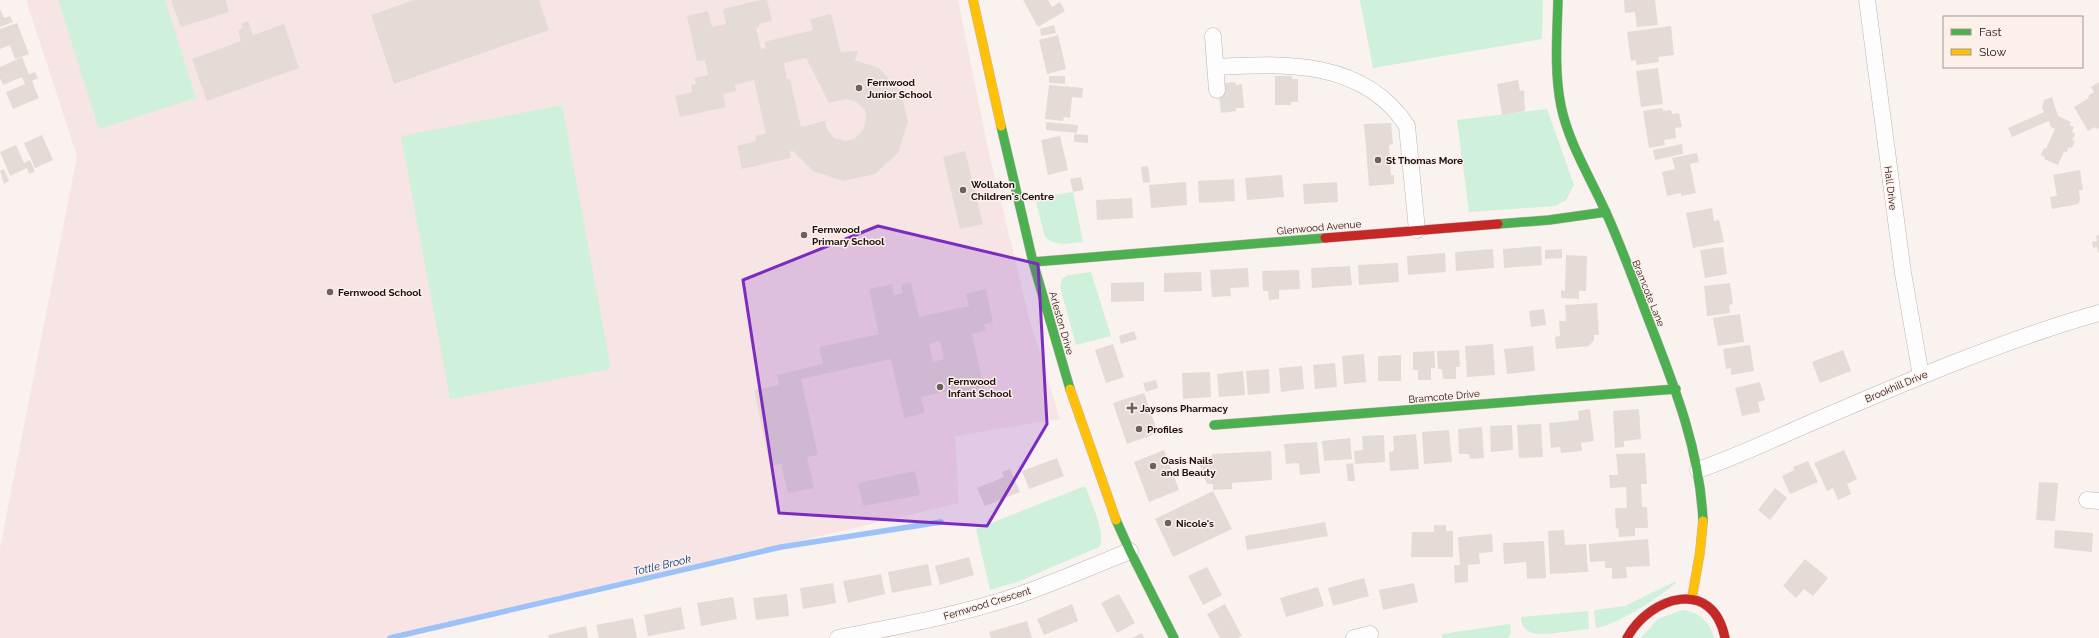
<svg xmlns="http://www.w3.org/2000/svg" width="2099" height="638" font-family="Raleway,sans-serif">
  <style>
    .education { fill: #f7e5e6 }
    .green { fill: #cff0da }
    .lines { fill: none; stroke-linecap: round; stroke-linejoin: round }
    .stream { stroke: #9cc2f7; stroke-width: 5.5 }
    .building { fill: #e4dbd7; fill-rule: evenodd }
    .street-casing { stroke: #beb5b1; stroke-width: 17 }
    .fast-casing { stroke: #beb5b1; stroke-width: 10 }
    .slow-casing { stroke: #beb5b1; stroke-width: 10 }
    .jam-casing { stroke: #beb5b1; stroke-width: 10 }
    .street { stroke: #fefdfd; stroke-width: 16 }
    .fast { stroke: #4caf50; stroke-width: 9 }
    .slow { stroke: #ffc107; stroke-width: 9 }
    .jam { stroke: #c62828; stroke-width: 9 }
    .marked { fill: #7b2cbf; fill-opacity: 0.2; stroke: #7b2cbf; stroke-width: 3; stroke-linejoin: round }
    .poi-dot { fill: #6b615d; stroke: #fdf0eb; stroke-width: 1.5 }
    .labels { text-anchor: middle; stroke-width: 3; stroke-linejoin: round; paint-order: stroke }
    .poi-label { font-size: 10px; font-weight: bold; fill: #1e130f; stroke: #fdf0eb; text-anchor: start }
    .street-label { font-size: 10px; fill: #1e130f; stroke: #fdf0eb }
    .water-label { font-size: 11px; font-style: italic; fill: #044083; stroke: #fdf0eb }
  </style>
  <rect width="100%" height="100%" fill="#f9f2ef"/>
  <path class="education" d="M26 0H958L988 149 1030 321 1060 419 955 436 959 503 390 638H0V548L77 156Z"/>
  <path class="green" d="M58 0H165L196 98 99 129Z
    M1360 0H1543L1542 39 1373 68Z
    M562 105 611 369 450 399 401 136Z
    M1547 109 1574 185 1566 200 1555 206 1469 212 1457 120Z
    M1073 192 1083 242C1069 243 1056 247 1045 237L1035 198Z
    M1091 272 1111 336 1076 345 1060 287 1062 279 1068 275Z
    M1085 486C1090 499 1107 536 1099 547L1017 582 990 590 976 529Z
    M1674 582H1677C1658 598 1619 624 1596 628L1594 610 1625 606Z
    M1682 610C1699 612 1710 621 1714 638H1641L1658 619Z
    M1588 611 1589 629C1577 630 1543 636 1533 633 1525 631 1521 625 1521 617Z
    M1510 624 1511 632 1508 638H1442V634Z"/>
  <g class="lines">
    <path class="stream" d="M390 638 781 547 941 522"/>
  </g>
  <path class="building" d="M171 0H226L229 12 181 27Z
    M414 0H539L549 30 394 84 371 15Z
    M760 0H767L772 21 759 24V27L756 28 761 49 766 48 764 42 813 30 810 19 831 14 841 52 858 51 855 60 879 68 901 92 908 122 898 153 875 174 843 181 813 171 793 151H790L791 158 742 169 737 146 756 141 755 136 766 134 754 80 735 85 736 91 723 94 726 107 680 117 675 96 692 92 691 85 696 84 694 78 708 75 705 60 697 61 687 16 708 11 712 27 726 24 723 9ZM806 58 829 103 846 99 857 102 865 110 866 120 863 130 854 139 845 141 834 138 827 129 825 121 801 127 790 79H787L784 63Z
    M1023 0H1048L1052 7 1060 2 1065 11 1038 27Z
    M1624 0H1655L1658 25 1637 27 1635 12 1625 13Z
    M0 9 4 18 10 16 13 22 0 27Z
    M248 21 253 35 284 24 299 68 207 101 192 59 241 41 238 30 243 28 241 24Z
    M17 23 29 54 15 59 10 45 0 49V29Z
    M1054 25 1056 33 1041 36 1040 29Z
    M1671 26 1674 55 1658 57 1659 62 1636 65V60L1631 61 1627 32Z
    M1058 35 1066 69 1047 74 1039 40Z
    M22 57 29 74 35 72 38 78 32 81 39 98 13 109 6 92 25 84 22 77 3 85 0 78V67Z
    M1658 68 1663 104 1641 107 1636 71Z
    M1049 76H1065V84L1049 83Z
    M1275 76H1292V79H1298V102H1291V105H1275Z
    M1518 80 1520 91 1524 90 1525 111 1502 115 1497 84Z
    M1235 82 1236 85 1242 84 1244 108H1236V111L1221 113 1218 84Z
    M2099 82V128L2096 129 2095 127 2088 131 2074 107 2089 98 2088 96 2094 92 2091 87Z
    M1049 85 1083 88 1082 98 1072 97 1070 118 1064 117 1063 121 1045 119Z
    M2052 97 2058 116 2071 122 2069 125 2074 127 2072 132 2075 134 2072 140 2075 141 2072 148 2069 147 2066 153 2064 151 2058 165 2044 159 2045 157 2041 155 2044 148 2046 149 2055 129 2051 127 2049 121 2012 137 2008 128 2044 112 2042 107 2044 100Z
    M1662 108 1663 111 1671 110 1672 114 1679 113 1682 127 1675 128 1676 138 1664 140 1665 145 1649 148 1643 111Z
    M1046 122 1078 125 1077 133 1046 130Z
    M1391 123 1393 144 1389 145 1391 175H1394V184L1369 186 1364 124Z
    M1074 134 1088 135V143L1074 142Z
    M42 135 53 160 35 168 24 143Z
    M1060 136 1068 170 1048 175 1041 140Z
    M1682 144 1683 154 1655 160 1653 150Z
    M16 145 24 163 30 160 35 172 29 174 27 168 10 176 0 152Z
    M965 151 983 224 960 229 943 157Z
    M1697 153 1699 162 1690 164 1696 193 1681 196V193L1667 196 1662 172 1675 169 1672 158Z
    M1148 166 1150 182 1143 183 1141 167Z
    M4 169 9 181 4 184 0 171Z
    M2080 170 2083 190H2079L2080 200 2078 204 2052 209 2050 197 2057 196 2053 175Z
    M1282 175 1284 197 1247 200 1245 178Z
    M1081 177 1084 190 1073 192 1070 179Z
    M1234 179 1235 201 1199 203 1198 181Z
    M1186 182 1187 205 1151 208 1149 185Z
    M1337 182 1338 202 1304 204 1303 184Z
    M1132 198 1133 218 1097 220 1096 200Z
    M1712 208 1714 221 1719 220 1724 242 1693 248 1686 213Z
    M2099 235V252L2098 253 2097 247 2093 248 2092 242 2097 241 2096 236Z
    M1541 246 1542 265 1504 268 1503 249Z
    M1723 247 1727 274 1705 278 1700 250Z
    M1493 249 1494 268 1456 271 1455 252Z
    M1562 249V258L1545 259V250Z
    M1445 253 1446 272 1408 275 1407 256Z
    M1566 255 1587 256 1586 291H1579V299L1561 298V290L1565 291Z
    M1398 263 1399 282 1359 285 1358 265Z
    M1350 266 1352 285 1312 288 1311 268Z
    M1248 268 1249 287 1230 288 1231 296 1212 297 1210 270Z
    M1299 270 1300 289 1279 290V299L1269 300 1268 291H1263L1262 271Z
    M1201 272 1202 291 1164 292V273Z
    M911 282 919 317 969 306 966 294 986 289 993 322 984 324 986 331 972 334 985 393 959 399 957 389 921 397 925 413 904 418 891 359 801 379 818 455 807 457 814 488 788 493 781 464 770 466 754 390 779 385 777 375 823 364 819 347 879 334 869 289 892 284 894 295 903 293 901 284ZM940 341 944 359 933 362 929 344Z
    M1144 282V301L1111 302V283Z
    M1730 283 1733 304 1729 305 1730 313 1707 316 1704 286Z
    M1597 303 1599 335H1594V340L1589 346 1556 349 1555 337 1560 336 1559 321H1566L1565 305Z
    M1544 309 1546 325 1531 327 1529 311Z
    M1740 314 1744 342 1718 346 1713 318Z
    M1134 331 1137 339 1121 344 1119 336Z
    M1113 344 1124 377 1106 383 1095 350Z
    M1493 344 1495 375 1467 377 1465 346Z
    M1750 345 1754 371 1731 375V368L1726 369 1723 349Z
    M1533 346 1535 371 1507 374 1504 349Z
    M1459 350 1460 367H1456V379H1443L1442 369H1438L1437 351Z
    M1843 350 1851 371 1820 383 1812 362Z
    M1434 351 1435 368H1431V380H1418V370H1413V352Z
    M1364 354 1366 382 1344 384 1342 356Z
    M1401 355V381H1378V356Z
    M1335 363 1337 387 1315 389 1313 365Z
    M1302 366 1304 389 1281 392 1279 368Z
    M1269 369 1270 393 1248 395 1246 371Z
    M1243 371 1245 395 1219 397 1217 374Z
    M1210 372 1211 397 1183 399 1182 373Z
    M1156 380 1158 388 1146 392 1143 383Z
    M1760 382 1765 400 1758 402 1760 412 1742 416 1735 388Z
    M1144 393 1158 433 1127 444 1113 403Z
    M1590 409 1594 441 1581 443 1582 451 1561 453 1560 447 1551 448 1549 423 1579 420 1578 411Z
    M1639 409 1641 439 1624 441V447L1615 448 1613 411Z
    M1541 424 1543 457 1519 458 1517 425Z
    M1512 425 1513 450 1491 452 1490 426Z
    M1482 427 1484 458 1470 459 1469 454H1459L1458 429Z
    M1449 430 1452 462 1424 464 1422 432Z
    M1416 434 1419 469 1390 471 1389 452 1394 451 1393 436Z
    M1384 435 1385 462 1355 464 1354 451 1363 450 1362 436Z
    M1350 438 1352 459 1324 461 1322 441Z
    M1317 442 1320 473 1300 475 1299 463 1286 464 1284 444Z
    M1164 450 1179 490 1149 502 1134 462Z
    M1844 450 1857 479 1847 484 1851 494 1838 500 1833 488 1827 491 1814 463Z
    M1271 451 1272 480 1232 483V489L1213 490V484H1207L1198 460 1212 459V454Z
    M1645 453 1647 484H1641L1642 507H1647L1648 528H1635V536L1619 537 1618 528 1616 529 1615 508H1627L1626 487 1610 488 1609 475H1618L1616 454Z
    M1057 458 1064 476 1029 489 1022 471Z
    M1808 461 1818 482 1790 494 1782 476 1794 470 1793 467Z
    M1353 463 1355 481H1348L1346 464Z
    M1010 469 1020 492 985 506 977 488 1004 477 1002 472Z
    M915 471 920 495 863 506 858 483Z
    M2039 482 2058 483 2055 521 2036 520Z
    M1775 488 1787 498 1770 520 1758 510Z
    M1213 491 1232 529 1173 557 1155 519Z
    M1325 522 1328 536 1247 550 1245 536Z
    M1434 525H1446V531H1453V557H1411L1412 532H1434Z
    M1564 530 1565 545 1586 544 1588 572 1550 574 1548 531Z
    M2055 530 2093 533 2092 552 2054 548Z
    M1492 534 1493 552 1479 553 1480 564 1468 565V582L1455 583 1454 565H1460L1458 537Z
    M1648 539 1650 566 1626 567 1627 578 1612 579V568H1605V561L1590 562 1589 544Z
    M1544 541 1546 578 1527 579 1526 562 1504 564 1503 543Z
    M969 557 974 575 940 585 935 566Z
    M1805 559 1828 578 1813 596 1804 589 1796 598 1783 586Z
    M928 564 932 585 892 593 888 572Z
    M1207 567 1222 595 1203 605 1188 576Z
    M881 574 885 594 848 603 843 581Z
    M1364 578 1369 596 1333 606 1328 588Z
    M833 583 836 603 803 609 800 588Z
    M1414 583 1418 602 1383 610 1379 590Z
    M1318 587 1324 606 1286 617 1280 598Z
    M787 594 789 616 756 620 753 598Z
    M1119 594 1135 623 1117 633 1101 603Z
    M733 597 737 619 701 626 697 603Z
    M1072 604 1078 621 1044 635 1037 619Z
    M1225 604 1242 636 1238 638H1220L1207 614Z
    M681 607 685 629 648 636 644 615Z
    M633 618 637 638H599L596 625Z
    M1027 621 1032 638H991L989 632Z
    M586 626 588 638H549L548 635Z
    M1142 633 1144 638H1132Z"/>
  <g class="lines">
    <g class="street-casing">
      <path id="street" d="M1867 0 1903 273 1921 376
        M1213 36 1217 90
        M1215 67C1286 63 1364 60 1407 126L1417 230
        M1698 470C1738 456 1776 438 1815 421 1908 381 2001 341 2099 313
        M2087 500 2099 501
        M838 638C899 626 960 615 1019 595 1056 582 1093 566 1130 551
        M1354 638 1370 634"/>
    </g>
    <g class="fast-casing">
      <path id="fast" d="M1558 0C1557 35 1554 71 1561 106 1569 145 1592 180 1608 217 1624 253 1637 290 1651 326 1676 390 1700 452 1703 521
        M1001 126 1033 262 1070 389
        M1498 224 1549 220 1606 212
        M1033 262 1325 238
        M1214 425 1676 389
        M1116 520 1130 551 1174 638"/>
    </g>
    <g class="slow-casing">
      <path id="slow" d="M973 0 1001 126
        M1070 389 1116 520
        M1692 598 1700 552 1703 521"/>
    </g>
    <g class="jam-casing">
      <path id="jam" d="M1325 238 1498 224
        M1627 638C1650 596 1713 577 1725 638"/>
    </g>
    <use href="#street" class="street"/>
    <use href="#fast" class="fast"/>
    <use href="#slow" class="slow"/>
    <use href="#jam" class="jam"/>
  </g>
  <path class="marked" d="M878 226 1038 264 1047 424 987 526 779 513 743 280Z"/>
  <g class="poi-dot">
    <circle cx="859" cy="88" r="4"/>
    <circle cx="1378" cy="160" r="4"/>
    <circle cx="963" cy="190" r="4"/>
    <circle cx="804" cy="235" r="4"/>
    <circle cx="330" cy="292" r="4"/>
    <circle cx="940" cy="387" r="4"/>
    <path d="M1130 402h4v4h4v4h-4v4h-4v-4h-4v-4h4z"/>
    <circle cx="1139" cy="429" r="4"/>
    <circle cx="1153" cy="466" r="4"/>
    <circle cx="1168" cy="523" r="4"/>
  </g>
  <g class="labels">
    <g class="poi-label">
      <text x="867" y="86">Fernwood<tspan x="867" dy="12">Junior School</tspan></text>
      <text x="1386" y="164">St Thomas More</text>
      <text x="971" y="188">Wollaton<tspan x="971" dy="12">Children's Centre</tspan></text>
      <text x="812" y="233">Fernwood<tspan x="812" dy="12">Primary School</tspan></text>
      <text x="338" y="296">Fernwood School</text>
      <text x="948" y="385">Fernwood<tspan x="948" dy="12">Infant School</tspan></text>
      <text x="1140" y="412">Jaysons Pharmacy</text>
      <text x="1147" y="433">Profiles</text>
      <text x="1161" y="464">Oasis Nails<tspan x="1161" dy="12">and Beauty</tspan></text>
      <text x="1176" y="527">Nicole's</text>
    </g>
    <g class="street-label">
      <text transform="translate(1891 188) rotate(83)" y="4">Hall Drive</text>
      <text transform="translate(1319 227) rotate(-5)" y="4">Glenwood Avenue</text>
      <text transform="translate(1649 293) rotate(68)" y="4">Bramcote Lane</text>
      <text transform="translate(1062 323) rotate(74)" y="4">Arleston Drive</text>
      <text transform="translate(1896 386) rotate(-23)" y="4">Brookhill Drive</text>
      <text transform="translate(1444 396) rotate(-5)" y="4">Bramcote Drive</text>
      <text transform="translate(987 603) rotate(-17)" y="4">Fernwood Crescent</text>
    </g>
    <g class="water-label">
      <text transform="translate(662 565) rotate(-13)" y="4">Tottle Brook</text>
    </g>
  </g>
  <rect x="1943" y="16" width="140" height="52" fill="#fdf0eb" stroke="#a49893"/>
  <rect x="1951" y="29" width="20" height="6" fill="#4caf50" stroke="#a49893"/>
  <text x="1979" y="36" font-size="12" fill="#1e130f">Fast</text>
  <rect x="1951" y="49" width="20" height="6" fill="#ffc107" stroke="#a49893"/>
  <text x="1979" y="56" font-size="12" fill="#1e130f">Slow</text>
</svg>
